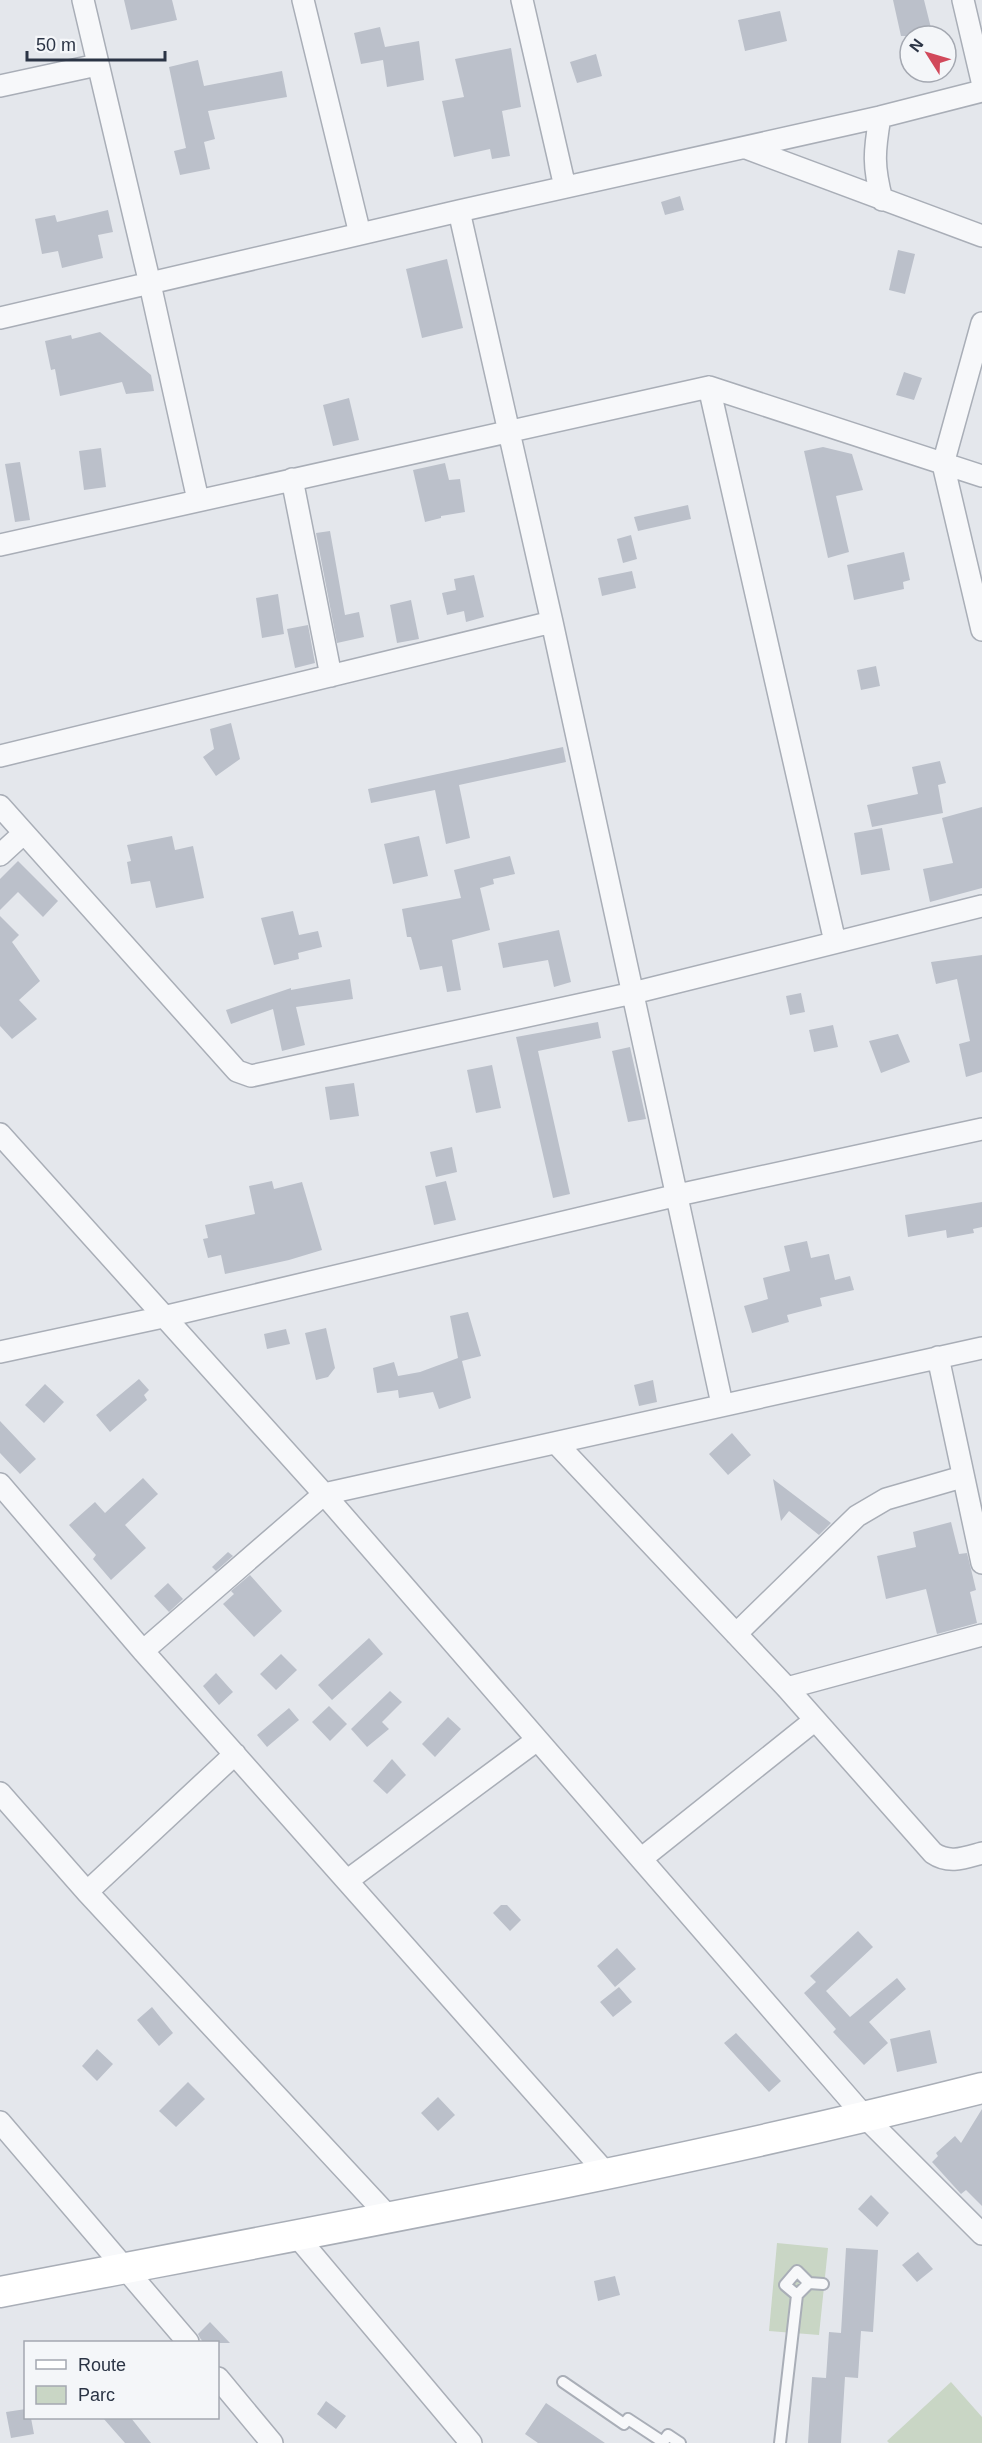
<svg xmlns="http://www.w3.org/2000/svg" width="982" height="2443" font-family="Helvetica,sans-serif">
  <style>
    .green { fill: #c9d6c5 }
    .building { fill: #bbc0ca }
    .lines { fill: none; stroke-linecap: round; stroke-linejoin: round }
    .lane-casing { stroke: #a9aeb7; stroke-width: 14 }
    .street-casing { stroke: #a9aeb7; stroke-width: 24 }
    .secondary-casing { stroke: #a9aeb7; stroke-width: 33 }
    .lane { stroke: #f7f8fa; stroke-width: 10 }
    .street { stroke: #f7f8fa; stroke-width: 21 }
    .secondary { stroke: #fff; stroke-width: 30 }
  </style>
  <rect width="100%" height="100%" fill="#e4e7ec"/>
  <path class="green" d="M777 2243 828 2248 819 2335 769 2331Z
    M951 2382 982 2417V2443H889L887 2441Z"/>
  <path class="building" d="M124 0H172L177 20 131 30Z
    M893 0H924L933 36H901Z
    M780 11 787 41 745 51 738 20Z
    M380 27 385 47 419 41 424 80 387 87 383 60 361 64 354 33Z
    M511 48 521 107 502 111 510 156 492 159 490 149 454 157 442 101 464 97 455 59Z
    M596 54 602 76 577 83 570 62Z
    M198 60 204 86 282 71 287 97 208 111 215 139 204 142 210 169 180 175 174 151 186 148 169 67Z
    M680 196 684 210 665 215 661 202Z
    M108 210 113 232 98 235 103 258 62 268 58 251 42 254 35 219 55 215 57 222Z
    M898 250 915 254 905 294 889 290Z
    M447 259 463 328 422 338 406 269Z
    M100 332 151 375 154 391 126 394 122 382 60 396 55 369 51 370 45 341 71 335 72 339Z
    M904 372 922 378 914 400 896 395Z
    M349 398 359 440 333 446 323 405Z
    M823 447 852 454 863 490 836 496 849 552 828 558 804 451Z
    M101 448 106 487 84 490 79 451Z
    M20 462 30 520 15 522 5 464Z
    M445 463 449 480 460 479 465 512 441 516V518L425 522 413 470Z
    M688 505 691 519 638 531 634 517Z
    M330 531 345 615 359 612 364 637 337 643 316 533Z
    M631 535 637 559 623 563 617 539Z
    M904 552 910 580 903 582 904 589 854 600 847 565Z
    M632 571 636 588 602 596 598 578Z
    M474 575 484 617 466 622 464 611 447 615 442 593 456 590 454 579Z
    M278 594 284 634 262 638 256 598Z
    M411 600 419 639 397 643 390 605Z
    M308 625 315 663 295 668 287 629Z
    M876 666 880 686 861 690 857 670Z
    M231 723 240 759 216 776 203 757 214 749 210 729Z
    M563 747 566 762 459 785 470 838 446 844 435 790 371 803 368 789Z
    M940 761 946 783 938 785 943 813 872 827 867 805 918 794 912 767Z
    M982 807V888L930 902 923 869 953 863 942 818Z
    M882 828 890 870 861 875 854 833Z
    M172 836 175 850 193 846 204 898 156 908 150 881 131 884 127 862 131 861 127 845Z
    M419 836 428 876 393 884 384 844Z
    M510 856 515 874 493 879 494 884 480 888 490 930 452 940 461 990 447 992 442 966 420 970 411 937H407L402 909 461 898 454 870Z
    M18 861 58 901 43 917 18 892 0 910V879Z
    M293 911 299 935 318 931 322 947 298 953 299 959 274 965 261 918Z
    M0 916 19 935 12 942 40 981 19 1000 37 1019 12 1039 0 1026Z
    M559 930 571 982 554 987 548 960 503 968 498 943Z
    M982 955V1072L966 1077 959 1044 970 1041 957 979 936 984 931 962Z
    M350 979 353 999 296 1007 305 1045 282 1051 273 1009 231 1024 226 1010 291 988V990Z
    M801 993 805 1012 790 1015 786 996Z
    M598 1022 601 1038 538 1051 570 1194 553 1198 516 1037Z
    M833 1025 838 1047 814 1052 809 1030Z
    M898 1034 910 1062 881 1073 869 1041Z
    M630 1047 646 1119 628 1122 612 1051Z
    M492 1065 501 1108 476 1113 467 1070Z
    M354 1083 359 1116 330 1120 325 1087Z
    M452 1147 457 1172 436 1177 430 1152Z
    M272 1181 274 1189 302 1182 322 1250 289 1260 225 1274 221 1255 208 1258 203 1239 208 1238 205 1225 255 1214 249 1186Z
    M446 1181 456 1220 434 1225 425 1186Z
    M982 1202V1227L973 1229 974 1233 947 1238 946 1230 908 1237 905 1215Z
    M807 1241 811 1258 829 1254 835 1280 850 1276 854 1290 820 1298 822 1306 787 1315 789 1322 752 1333 744 1306 768 1299 763 1278 790 1271 784 1246Z
    M468 1312 481 1356 462 1361 471 1398 439 1409 433 1392 399 1398 398 1390 377 1393 373 1368 394 1362 398 1376 420 1372 458 1358 450 1316Z
    M326 1328 335 1368 328 1377 316 1380 305 1333Z
    M286 1329 290 1344 267 1349 264 1334Z
    M139 1379 149 1390 144 1395 147 1400 110 1432 96 1415Z
    M653 1380 657 1402 639 1406 634 1385Z
    M45 1384 64 1402 44 1423 25 1405Z
    M0 1421 36 1459 20 1474 0 1453Z
    M732 1433 751 1455 728 1475 709 1454Z
    M143 1478 158 1494 125 1525 146 1548 111 1580 93 1559 96 1555 69 1525 95 1502 105 1513Z
    M773 1479 831 1523 819 1535 789 1511 781 1521Z
    M951 1522 959 1554 967 1553 971 1569 976 1590 970 1592 977 1623 937 1634 926 1589 886 1599 877 1556 916 1547 913 1532Z
    M228 1552 233 1556 216 1571 212 1567Z
    M250 1575 282 1611 254 1637 223 1604 234 1594 231 1591Z
    M168 1583 183 1599 169 1612 154 1596Z
    M369 1638 383 1654 332 1700 318 1685Z
    M281 1654 297 1670 276 1690 260 1674Z
    M216 1673 233 1692 219 1705 203 1686Z
    M390 1691 402 1702 382 1722 389 1729 367 1747 351 1729Z
    M329 1706 347 1724 330 1741 312 1722Z
    M289 1708 299 1720 267 1747 257 1735Z
    M448 1717 461 1729 435 1757 422 1744Z
    M392 1759 406 1775 387 1794 373 1781Z
    M501 1905H507L521 1920 510 1931 493 1913Z
    M858 1931 873 1947 826 1991 850 2017 897 1978 906 1989 869 2022 888 2043 864 2065 833 2032 836 2029 804 1993 816 1982 810 1976Z
    M617 1948 636 1969 615 1987 597 1966Z
    M619 1987 632 2002 613 2017 600 2002Z
    M152 2007 173 2033 159 2046 137 2020Z
    M930 2030 937 2063 897 2072 890 2039Z
    M736 2033 781 2081 769 2092 724 2043Z
    M97 2049 113 2064 97 2081 82 2066Z
    M188 2082 205 2099 176 2127 159 2111Z
    M438 2097 455 2115 438 2131 421 2113Z
    M982 2109V2206L966 2190 961 2194 932 2162 938 2156 936 2153 955 2136 961 2143Z
    M871 2195 889 2213 877 2227 858 2209Z
    M846 2248 878 2250 873 2332 861 2331 858 2378 845 2377 841 2443H808L812 2377 826 2378 829 2332 841 2333Z
    M918 2252 933 2269 917 2282 902 2265Z
    M615 2276 620 2295 598 2301 594 2281Z
    M210 2322 230 2343H204L200 2338 198 2334Z
    M326 2401 346 2416 336 2429 317 2414Z
    M546 2403 605 2443H538L525 2434Z
    M26 2409V2418H31L34 2434 11 2438 6 2412Z
    M103 2418H131L151 2443H125Z"/>
  <g class="lines">
    <g class="lane-casing">
      <path id="lane" d="M797 2271 809 2283 797 2295 785 2285Z
        M809 2283 823 2284
        M563 2382 624 2424 628 2419 663 2442 668 2435 680 2443
        M780 2443 797 2295"/>
    </g>
    <g class="street-casing">
      <path id="street" d="M83 0 150 284 198 500
        M303 0 360 234
        M522 0 565 187
        M963 0 982 81
        M0 86 97 65
        M880 117C874 152 873 166 882 200
        M746 148 982 236
        M459 211 552 622 722 1404
        M0 318 459 211 880 117 982 91
        M982 323 943 464 982 630
        M709 387 835 942
        M292 479 331 676
        M0 545 709 387 982 476
        M0 756 552 622
        M0 806 237 1071 251 1076 633 993 982 906
        M0 855 24 833
        M0 1134 324 1494 866 2118 982 2234
        M0 1352 163 1317 678 1195 982 1129
        M938 1357 982 1563
        M556 1443 787 1688 933 1853C949 1864 964 1858 982 1853
        M0 1484 143 1651 606 2173
        M736 1634 857 1516 886 1499 962 1477
        M143 1651 324 1494 982 1348
        M787 1688 982 1635
        M0 1793 87 1892 389 2217
        M641 1859 815 1720
        M348 1880 537 1740
        M87 1892 235 1754
        M0 2122 188 2342
        M296 2235 471 2443
        M218 2378 272 2443"/>
    </g>
    <g class="secondary-casing">
      <path id="secondary" d="M0 2292C328 2229 658 2170 982 2088"/>
    </g>
    <use href="#lane" class="lane"/>
    <use href="#street" class="street"/>
    <use href="#secondary" class="secondary"/>
  </g>
  <rect x="24" y="2341" width="195" height="78" fill="#f4f6f9" stroke="#a4a8b1" stroke-width="1.5"/>
  <rect x="36" y="2360" width="30" height="9" fill="#ffffff" stroke="#a4a8b1" stroke-width="1.5"/>
  <text x="78" y="2371" font-size="18" fill="#2b3445">Route</text>
  <rect x="36" y="2386" width="30" height="18" fill="#c9d6c5" stroke="#a4a8b1" stroke-width="1.5"/>
  <text x="78" y="2401" font-size="18" fill="#2b3445">Parc</text>
  <g transform="translate(928 54) rotate(307)"><circle r="28" fill="#f4f6f9" stroke="#a4a8b1" stroke-width="1.5"/>
  <path d="M0-4.5L10 22L0 15L-10 22Z" fill="#d1495b"/>
  <text y="-9" font-size="16" font-weight="bold" text-anchor="middle" fill="#2b3445">N</text>
  </g>
  <path d="M27 51v9h138v-9" fill="none" stroke="#2b3445" stroke-width="3"/>
  <text x="36" y="51" font-size="18" fill="#2b3445" stroke="#f4f6f9" stroke-width="4.5" paint-order="stroke">50 m</text>
</svg>
